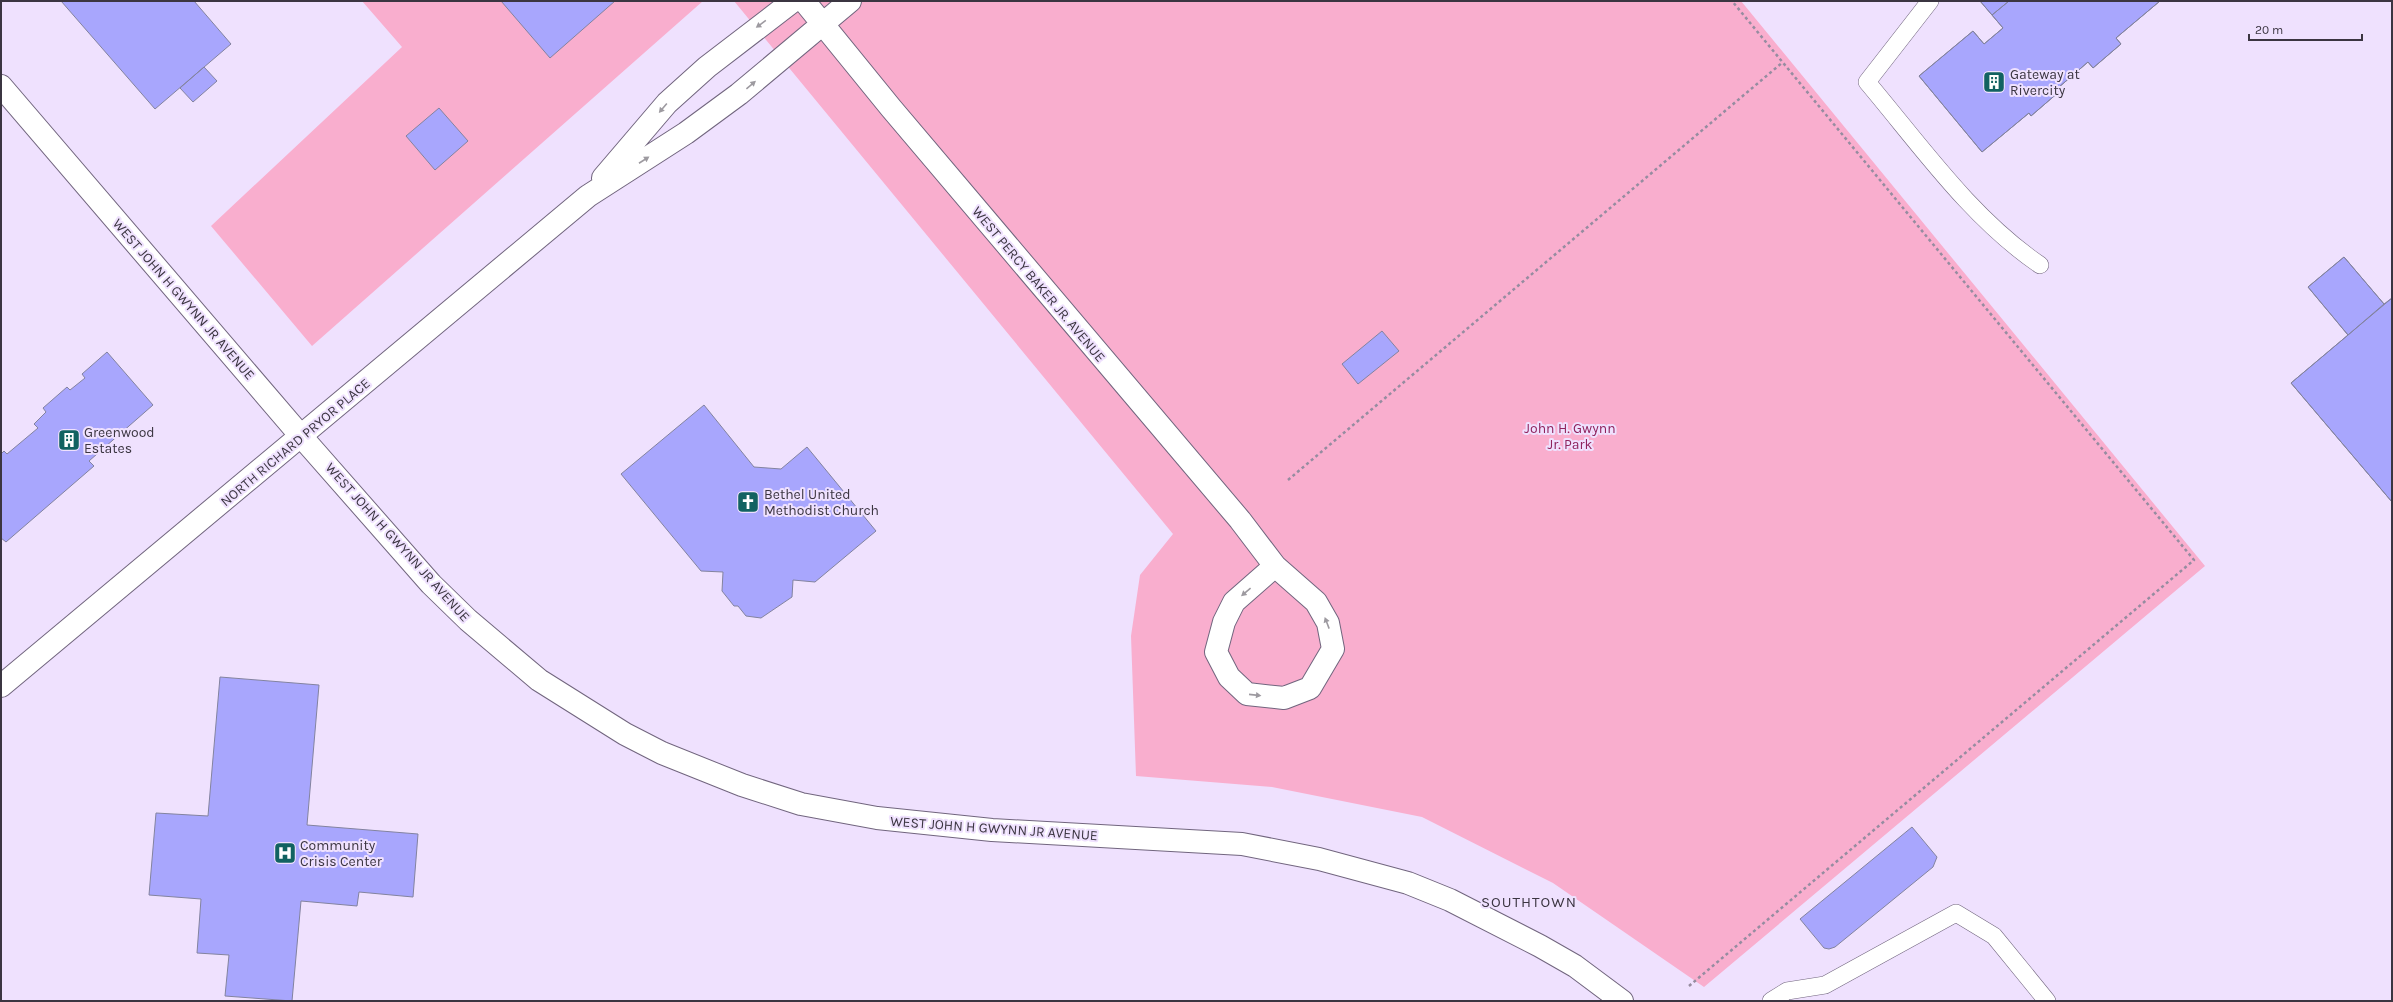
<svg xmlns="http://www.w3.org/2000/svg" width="2393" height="1002" font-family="Karla,sans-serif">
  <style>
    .green { fill: #f9aece }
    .building { fill: #a8a6fd; stroke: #83839f }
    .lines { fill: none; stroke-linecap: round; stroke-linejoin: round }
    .service-casing { stroke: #71657e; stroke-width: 18 }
    .minor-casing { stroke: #71657e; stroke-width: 24 }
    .tertiary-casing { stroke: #71657e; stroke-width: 24 }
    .path { stroke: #968ca0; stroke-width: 2.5; stroke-dasharray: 3 3; stroke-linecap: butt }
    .service { stroke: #fff; stroke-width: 17 }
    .minor { stroke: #fff; stroke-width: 22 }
    .tertiary { stroke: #fff; stroke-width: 22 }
    .oneway { fill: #9d9aa0 }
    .labels { text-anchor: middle; stroke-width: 4; stroke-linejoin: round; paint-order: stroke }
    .poi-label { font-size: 14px; fill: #3b3541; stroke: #efe1fe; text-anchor: start }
    .street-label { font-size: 14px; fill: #3b3541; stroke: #efe1fe }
    .park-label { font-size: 14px; fill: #8f225d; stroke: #efe1fe }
    .neighbourhood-label { font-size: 15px; letter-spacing: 1px; fill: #3b3541; stroke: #efe1fe }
  </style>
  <rect width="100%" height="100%" fill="#efe1fe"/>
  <path class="green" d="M362 1H703L312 346 211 226 402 47Z
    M734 1H1741L2205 566 1704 987 1553 883 1422 817 1272 787 1136 776 1131 636 1140 575 1173 534Z"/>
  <path class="building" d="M61 1H194L231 44 155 109Z
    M501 1H615L550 58Z
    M1980 1H2160L2116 38 2121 44 2093 68 2088 62 2058 88 2060 91 2031 116 2029 113 1982 152 1919 76 1973 31 1984 44 2003 28Z
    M1980 1H2009L1992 15Z
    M2009 1H2160L2116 38 2121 44 2093 68 2088 62 2058 88 2060 91 2031 116 2029 113 1982 152 1919 76 1973 31 1984 44 2003 28 1992 15Z
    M204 67 217 81 193 102 180 88Z
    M439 108 468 141 435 170 406 136Z
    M2344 257 2384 304 2392 298V502L2291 383 2348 335 2308 287Z
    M2344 257 2384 304 2348 335 2308 287Z
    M2392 298V502L2291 383Z
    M1382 331 1399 351 1358 384 1342 364Z
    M107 352 153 405 89 461 94 466 6 542 1 538V454L4 451 7 454 38 428 34 424 46 412 43 408 67 387 70 390 85 378 82 374Z
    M704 405 754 467 781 469 807 447 876 531 815 582 793 580 792 597 761 618 746 616 738 606H734L722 591 723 572 701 571 621 474Z
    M220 677 319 685 307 825 418 834 413 897 359 892 357 906 301 901 292 1001 225 996 229 955 197 953 201 899 149 895 156 813 208 816Z
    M1912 827 1937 857 1933 867 1835 947 1829 949 1824 948 1800 919Z"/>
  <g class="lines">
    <g class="service-casing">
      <path id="service" d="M1930 1 1867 82C1921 146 1971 218 2040 265
        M1771 1001 1787 991 1825 985 1956 913 1994 936 2047 1001"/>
    </g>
    <g class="minor-casing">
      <path id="minor" d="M804 1 891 108 1240 520 1275 566 1316 602 1328 623 1333 649 1310 688 1284 698 1247 694 1229 677 1216 652 1224 622 1234 602 1275 566
        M603 178 667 103 707 67 793 1
        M1 686 588 196 686 133 739 94 850 1"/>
    </g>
    <g class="tertiary-casing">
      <path id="tertiary" d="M1 86 300 435 431 584 468 620 539 680 625 734 662 753 742 785 801 804 877 818 992 830 1242 844 1319 859 1408 883 1450 900 1540 946 1575 966 1622 1001"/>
    </g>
    <path class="path" d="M1288 480 1783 62
      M1689 986 2194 560 1732 1"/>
    <use href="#service" class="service"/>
    <use href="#minor" class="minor"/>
    <use href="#tertiary" class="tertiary"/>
  </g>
  <defs><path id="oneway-solid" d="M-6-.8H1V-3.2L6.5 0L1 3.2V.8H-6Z"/></defs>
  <g class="oneway">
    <use href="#oneway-solid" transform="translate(761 24) rotate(144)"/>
    <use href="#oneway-solid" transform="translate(751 85) rotate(-40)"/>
    <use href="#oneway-solid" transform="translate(663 108) rotate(130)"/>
    <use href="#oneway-solid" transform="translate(644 160) rotate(-33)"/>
    <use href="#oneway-solid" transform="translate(1246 592) rotate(140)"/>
    <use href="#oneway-solid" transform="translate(1327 623) rotate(-111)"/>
    <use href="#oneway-solid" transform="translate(1255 695) rotate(6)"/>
  </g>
  <defs>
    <g id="building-square" transform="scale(1.15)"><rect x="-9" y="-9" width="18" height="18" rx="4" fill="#116261" stroke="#efe1fe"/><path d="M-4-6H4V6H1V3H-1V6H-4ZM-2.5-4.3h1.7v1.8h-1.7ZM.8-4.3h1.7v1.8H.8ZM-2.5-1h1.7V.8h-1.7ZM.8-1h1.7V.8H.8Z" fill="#fff"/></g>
    <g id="church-square" transform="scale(1.15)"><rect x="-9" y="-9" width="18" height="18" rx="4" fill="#116261" stroke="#efe1fe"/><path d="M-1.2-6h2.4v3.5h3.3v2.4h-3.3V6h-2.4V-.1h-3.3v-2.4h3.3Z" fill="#fff"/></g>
    <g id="hospital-square" transform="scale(1.15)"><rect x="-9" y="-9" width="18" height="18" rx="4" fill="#116261" stroke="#efe1fe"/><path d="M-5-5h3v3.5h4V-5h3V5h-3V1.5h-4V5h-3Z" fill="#fff"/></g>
  </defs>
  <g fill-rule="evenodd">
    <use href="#building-square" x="1994" y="82"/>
    <use href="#building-square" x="69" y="440"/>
    <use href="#church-square" x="748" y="502"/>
    <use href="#hospital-square" x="285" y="853"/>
  </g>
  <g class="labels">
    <g class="poi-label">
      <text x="2010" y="79">Gateway at<tspan x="2010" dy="16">Rivercity</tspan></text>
      <text x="84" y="437">Greenwood<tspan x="84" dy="16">Estates</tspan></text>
      <text x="764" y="499">Bethel United<tspan x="764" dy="16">Methodist Church</tspan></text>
      <text x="300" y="850">Community<tspan x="300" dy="16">Crisis Center</tspan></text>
    </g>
    <g class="street-label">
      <text transform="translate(1039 284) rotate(50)" y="5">WEST PERCY BAKER JR. AVENUE</text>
      <text transform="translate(184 299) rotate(49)" y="5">WEST JOHN H GWYNN JR AVENUE</text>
      <text transform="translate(295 442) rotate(-40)" y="5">NORTH RICHARD PRYOR PLACE</text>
      <text transform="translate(398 542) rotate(48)" y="5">WEST JOHN H GWYNN JR AVENUE</text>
      <text transform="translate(994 828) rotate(4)" y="5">WEST JOHN H GWYNN JR AVENUE</text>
    </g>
    <g class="park-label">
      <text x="1570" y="433">John H. Gwynn<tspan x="1570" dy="16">Jr. Park</tspan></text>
    </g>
    <g class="neighbourhood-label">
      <text x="1529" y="907">SOUTHTOWN</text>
    </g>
  </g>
  <rect width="2393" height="1002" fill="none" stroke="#3b3541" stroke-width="4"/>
  <path d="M2249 34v6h113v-6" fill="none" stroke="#3b3541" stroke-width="2"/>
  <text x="2255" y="34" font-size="12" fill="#3b3541" stroke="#efe1fe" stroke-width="3" paint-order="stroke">20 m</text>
</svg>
